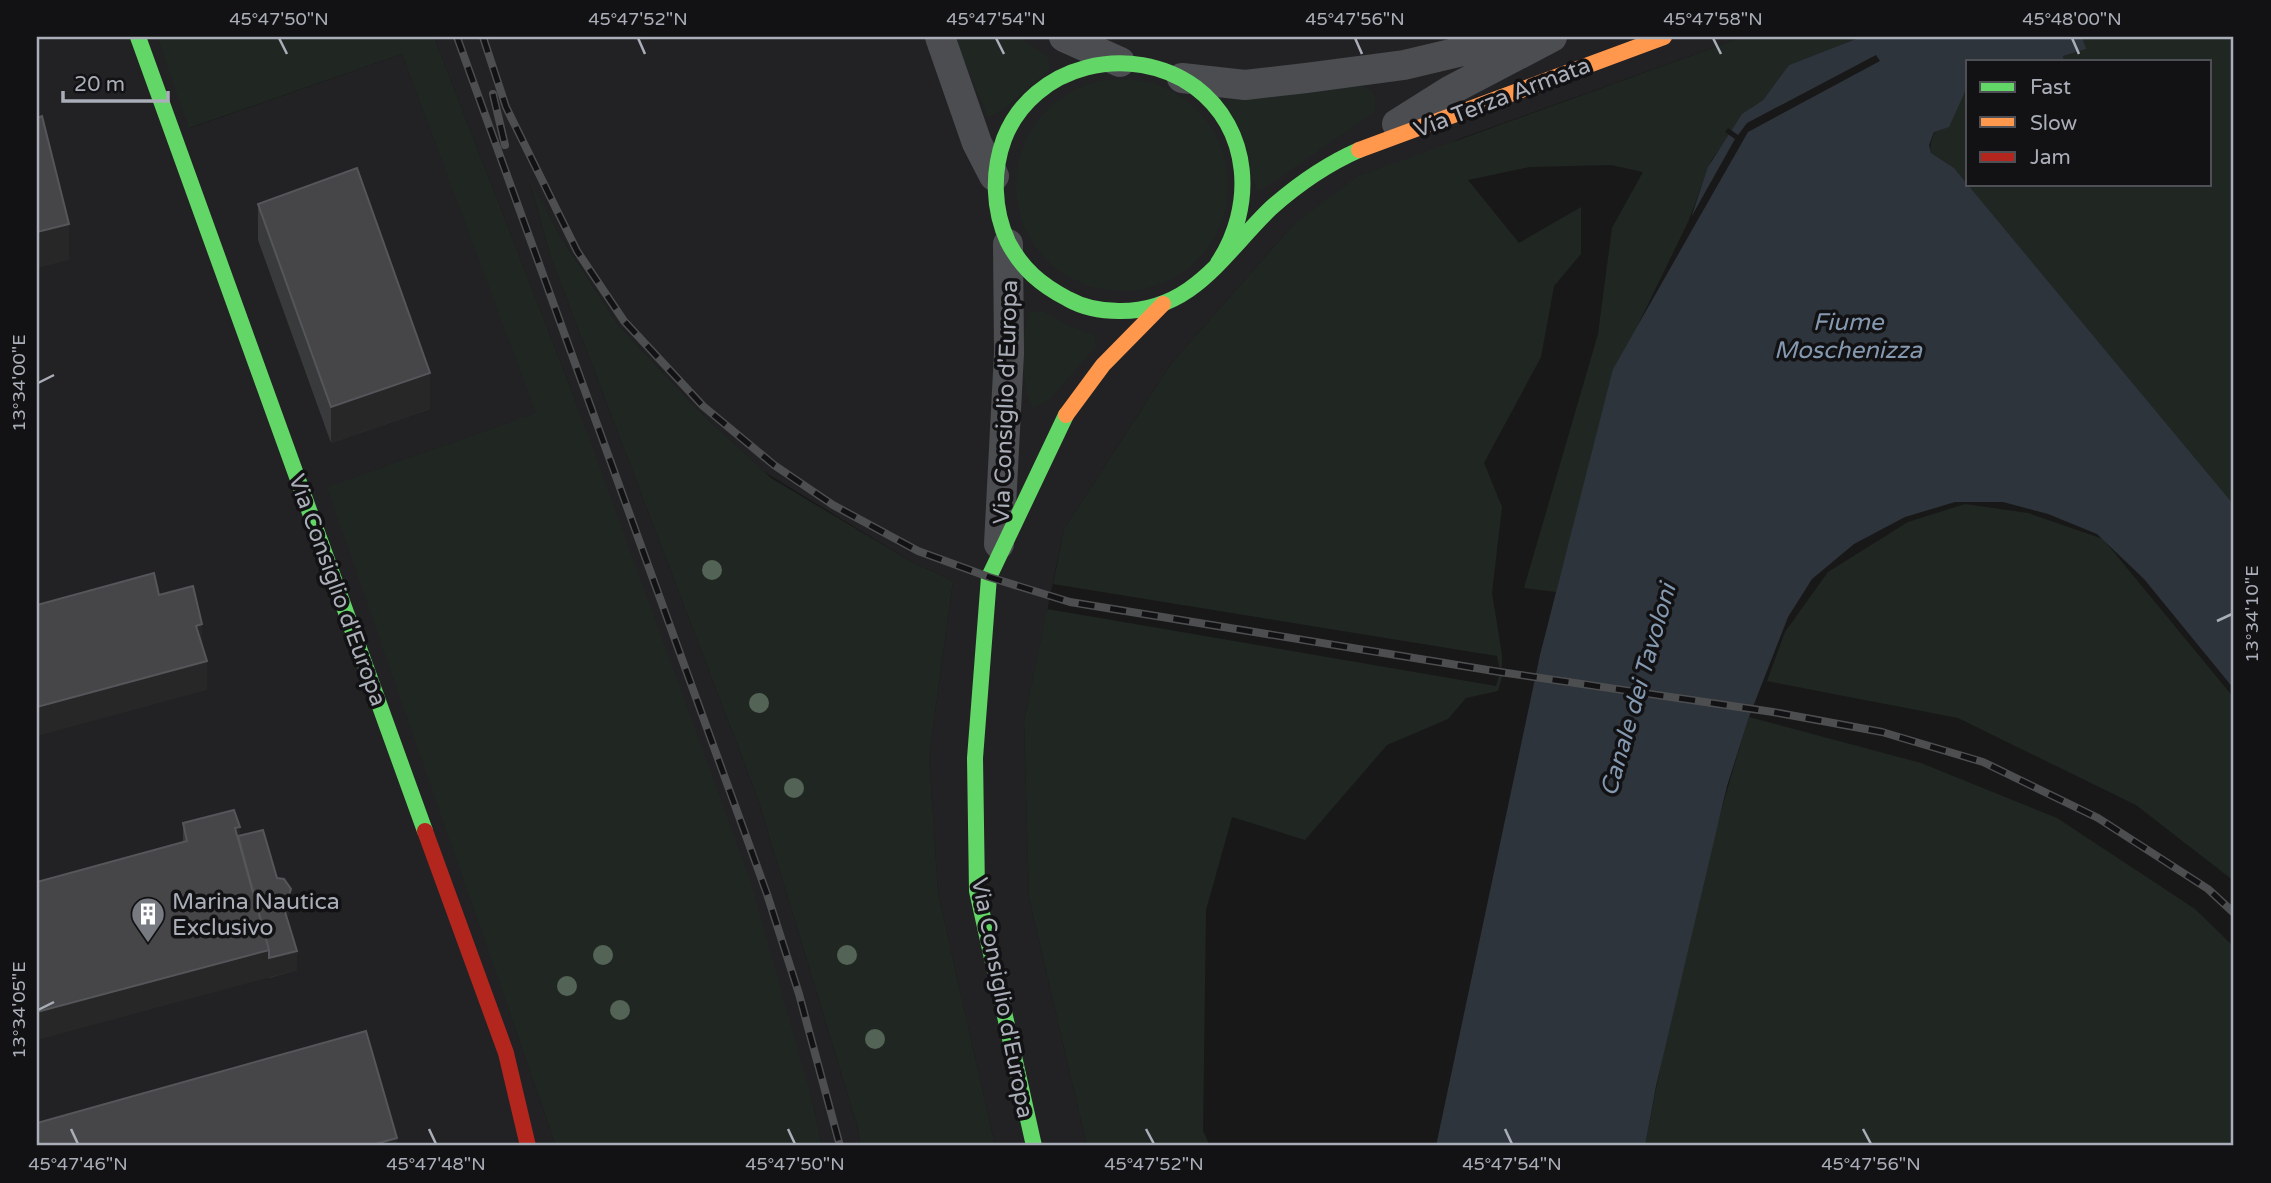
<svg xmlns="http://www.w3.org/2000/svg" width="2271" height="1183" font-family="'Varela Round',sans-serif">
  <style>
    .built { fill: #222224 }
    .green { fill: #202722 }
    .water { fill: #2e343b }
    .pier { fill: #181818 }
    .lines { fill: none; stroke-linecap: round; stroke-linejoin: round }
    .street { stroke: #4c4d51; stroke-width: 30 }
    .fast { stroke: #63d668; stroke-width: 16 }
    .slow { stroke: #ff974d; stroke-width: 16 }
    .jam { stroke: #b3261e; stroke-width: 16 }
    .rail-casing { stroke: #4d4e50; stroke-width: 8 }
    .rail { stroke: #121214; stroke-width: 5; stroke-dasharray: 16; stroke-linecap: butt }
    .tree { fill: #536355 }
    .wall { fill: #393a3b }
    .shaded-wall { fill: #272728 }
    .building { fill: #464649; stroke: #55565a; stroke-width: 2 }
    .ticks { fill: none; stroke: #aaaeb8; stroke-width: 2.5 }
    .labels { text-anchor: middle; stroke-width: 7; stroke-linejoin: round; paint-order: stroke }
    .street-label { font-size: 23px; fill: #aaaeb8; stroke: #121214 }
    .poi-label { font-size: 23px; fill: #aaaeb8; stroke: #121214; text-anchor: start }
    .water-label { font-size: 24px; font-style: italic; fill: #8499b0; stroke: #121214 }
    .neatline { fill: none; stroke: #aaaeb8; stroke-width: 2.5 }
    .ticks-label { font-size: 18px; text-anchor: middle; fill: #aaaeb8 }
  </style>
  <rect width="100%" height="100%" fill="#181818"/>
  <path class="built" d="M37 37H157L190 128 402 54 537 413 328 487 556 1146H37Z
    M434 37H1743L1459 139 1294 224 1171 364 1064 529 1024 722 1029 898 1087 1146H995L938 893 929 756 953 581 910 561 763 471 699 411 618 325 560 236 530 182 550 255 758 799 857 1125 861 1146H822L813 1104 574 397Z"/>
  <path class="green" d="M157 37H434L574 397 750 880 813 1104 822 1146H556L327 487 536 413 402 54 189 128Z
    M954 37H1018L1048 57 1050 69 1001 111 988 117Z
    M1743 37H1861L1789 65 1763 100 1752 107 1712 159 1688 222 1636 329 1616 364 1556 592 1524 588 1598 334 1612 228 1643 172 1611 165 1530 167 1468 180 1519 243 1581 207V254L1554 286 1541 357 1484 463 1502 507 1492 593 1502 655V677L1498 691 1466 698 1448 719 1387 745 1305 840 1232 817 1206 910 1203 1131 1210 1146H1087L1029 898 1024 722 1047 609 1496 686 1500 672 1497 656 1053 584 1064 529 1171 364 1294 224 1359 176Z
    M2082 37H2234V505L1954 168 1931 153C1926 131 1958 105 1968 85V184H2210V61H2064L2063 56 2085 49Z
    M1016 185a106 106 0 1 1 212 0a106 106 0 1 1-212 0Z
    M1361 86C1376 91 1376 97 1375 112L1258 192 1223 101Z
    M529 178 560 236 618 325 699 411 771 478 910 561 953 581 929 756 938 893 995 1146H861L857 1125 758 799 550 255Z
    M1029 312H1044L1067 325 1094 335 1096 346 1050 399 1033 408C1019 379 1022 343 1029 312Z
    M1965 504 2028 513 2103 539 2234 698V881L2136 805 1958 718 1767 681 1785 632 1828 572 1908 522Z
    M1749 717 1921 763 2057 818 2195 909 2234 947V1146H1645C1672 1002 1705 857 1749 717Z"/>
  <path class="water" d="M1861 37H2082L2086 49 2063 56 2064 61H1968V85L1949 127 1934 132 1929 145 1931 153 1954 168 2234 505V689L2144 579 2097 534 2048 514 2003 502H1955L1905 517 1854 544 1812 579 1788 617 1749 717 1727 786 1656 1086 1645 1146H1436L1540 655 1613 369 1692 230V215L1708 167 1742 114 1763 100 1789 65Z"/>
  <path class="pier" d="M1876 55 1880 61 1748 132 1692 230 1689 228V221L1735 139 1725 132 1728 128 1738 135 1747 123Z"/>
  <g class="lines">
    <path class="street" d="M940 37 977 143 994 176
      M1064 37 1120 62
      M1182 78 1245 85 1306 78 1404 65 1522 37
      M1397 124 1451 90 1552 37
      M999 544 1009 353 1008 244"/>
    <path class="fast" d="M138 37 425 831
      M1218 263C1255 207 1252 130 1195 87 1131 41 1033 64 1004 139 992 172 993 210 1008 242 1022 269 1041 285 1068 299 1084 308 1101 311 1119 311 1193 312 1224 253 1271 208 1297 185 1327 164 1359 150
      M1034 1146 977 891 975 758 989 577 1066 415"/>
    <path class="slow" d="M1359 150 1664 37
      M1066 415 1103 365 1163 304"/>
    <path class="jam" d="M425 831 506 1053 528 1146"/>
    <g class="rail-casing">
      <path id="rail" d="M457 37 767 894 799 994 840 1146
        M483 37 506 107 577 251 624 321 703 406 774 465 833 505 918 551 989 577 1070 602 1500 672 1773 712 1882 732 1983 762 2098 818 2208 889 2234 913
        M493 94 505 145"/>
    </g>
    <use href="#rail" class="rail"/>
  </g>
  <g class="tree">
    <circle cx="712" cy="570" r="10"/>
    <circle cx="759" cy="703" r="10"/>
    <circle cx="794" cy="788" r="10"/>
    <circle cx="603" cy="955" r="10"/>
    <circle cx="847" cy="955" r="10"/>
    <circle cx="567" cy="986" r="10"/>
    <circle cx="620" cy="1010" r="10"/>
    <circle cx="875" cy="1039" r="10"/>
  </g>
  <path class="wall" d="M258 204 430 409 331 443 258 240Z
    M183 823 240 836 277 878 291 909 287 918 297 970 269 978 183 842Z"/>
  <path class="shaded-wall" d="M69 224V260L37 268V232Z
    M430 373V409L331 443V407Z
    M202 624V652L196 626Z
    M207 661V690L37 736V707Z
    M240 827V853L235 828Z
    M291 889V909L288 917 282 922V902Z
    M269 950 297 951V970L37 1040V1012Z
    M397 1138V1146H368Z"/>
  <path class="building" d="M42 116 69 224 37 232V118Z
    M357 168 430 373 331 407 258 204Z
    M154 573 159 595 193 586 202 624 196 626 207 661 37 707V605Z
    M234 810 240 827 235 828 269 950 37 1012V882L187 841 183 823Z
    M263 830 277 878 284 879 291 889 288 898 282 902 297 951 269 958V950L238 836Z
    M366 1031 397 1138 368 1146H37V1123Z"/>
  <path class="ticks" d="M279 38 287 54M638 38 645 54M996 38 1004 54M1355 38 1362 54M1713 38 1721 54M2072 38 2079 54M38 383 54 375M2217 621 2232 614M38 1010 54 1002M71 1129 78 1144M429 1129 436 1144M788 1129 795 1144M1146 1129 1154 1144M1505 1129 1512 1144M1863 1129 1871 1144"/>
  <defs>
    <g id="building-pin" transform="scale(1.75)"><path d="M0 17L-7.5 6A9.5 9.5 0 1 1 7.5 6Z" fill="#777a80" stroke="#121214"/><path d="M-4-6H4V6H1V3H-1V6H-4ZM-2.5-4.3h1.7v1.8h-1.7ZM.8-4.3h1.7v1.8H.8ZM-2.5-1h1.7V.8h-1.7ZM.8-1h1.7V.8H.8Z" fill="#fff"/></g>
  </defs>
  <g fill-rule="evenodd">
    <use href="#building-pin" x="148" y="914"/>
  </g>
  <g class="labels">
    <g class="street-label">
      <text transform="translate(1502 97) rotate(-21)" y="8">Via Terza Armata</text>
      <text transform="translate(1005 402) rotate(-88)" y="8">Via Consiglio d'Europa</text>
      <text transform="translate(338 590) rotate(70)" y="8">Via Consiglio d'Europa</text>
      <text transform="translate(1003 998) rotate(79)" y="8">Via Consiglio d'Europa</text>
    </g>
    <g class="poi-label">
      <text x="172" y="909">Marina Nautica<tspan x="172" dy="26">Exclusivo</tspan></text>
    </g>
    <g class="water-label">
      <text x="1848" y="330">Fiume<tspan x="1848" dy="28">Moschenizza</tspan></text>
      <text transform="translate(1638 690) rotate(-74)" y="8">Canale dei Tavoloni</text>
    </g>
  </g>
  <rect width="2271" height="1183" fill="none" stroke="#121214" stroke-width="77"/>
  <rect x="1966" y="60" width="245" height="126" fill="#121214" stroke="#4f5056" stroke-width="2"/>
  <rect x="1980" y="82" width="35" height="10" fill="#63d668" stroke="#4f5056" stroke-width="2"/>
  <text x="2030" y="94" font-size="21" fill="#aaaeb8">Fast</text>
  <rect x="1980" y="117" width="35" height="10" fill="#ff974d" stroke="#4f5056" stroke-width="2"/>
  <text x="2030" y="130" font-size="21" fill="#aaaeb8">Slow</text>
  <rect x="1980" y="152" width="35" height="10" fill="#b3261e" stroke="#4f5056" stroke-width="2"/>
  <text x="2030" y="164" font-size="21" fill="#aaaeb8">Jam</text>
  <path d="M63 91v10h105v-10" fill="none" stroke="#aaaeb8" stroke-width="3.5"/>
  <text x="74" y="91" font-size="21" fill="#aaaeb8" stroke="#121214" stroke-width="5" paint-order="stroke">20 m</text>
  <rect x="38" y="38" width="2194" height="1106" class="neatline"/>
  <g class="ticks-label">
    <text x="279" y="25">45°47'50"N</text>
    <text x="638" y="25">45°47'52"N</text>
    <text x="996" y="25">45°47'54"N</text>
    <text x="1355" y="25">45°47'56"N</text>
    <text x="1713" y="25">45°47'58"N</text>
    <text x="2072" y="25">45°48'00"N</text>
    <text transform="translate(19 383) rotate(-90)" y="6">13°34'00"E</text>
    <text transform="translate(2252 614) rotate(-90)" y="6">13°34'10"E</text>
    <text transform="translate(19 1010) rotate(-90)" y="6">13°34'05"E</text>
    <text x="78" y="1170">45°47'46"N</text>
    <text x="436" y="1170">45°47'48"N</text>
    <text x="795" y="1170">45°47'50"N</text>
    <text x="1154" y="1170">45°47'52"N</text>
    <text x="1512" y="1170">45°47'54"N</text>
    <text x="1871" y="1170">45°47'56"N</text>
  </g>
</svg>
